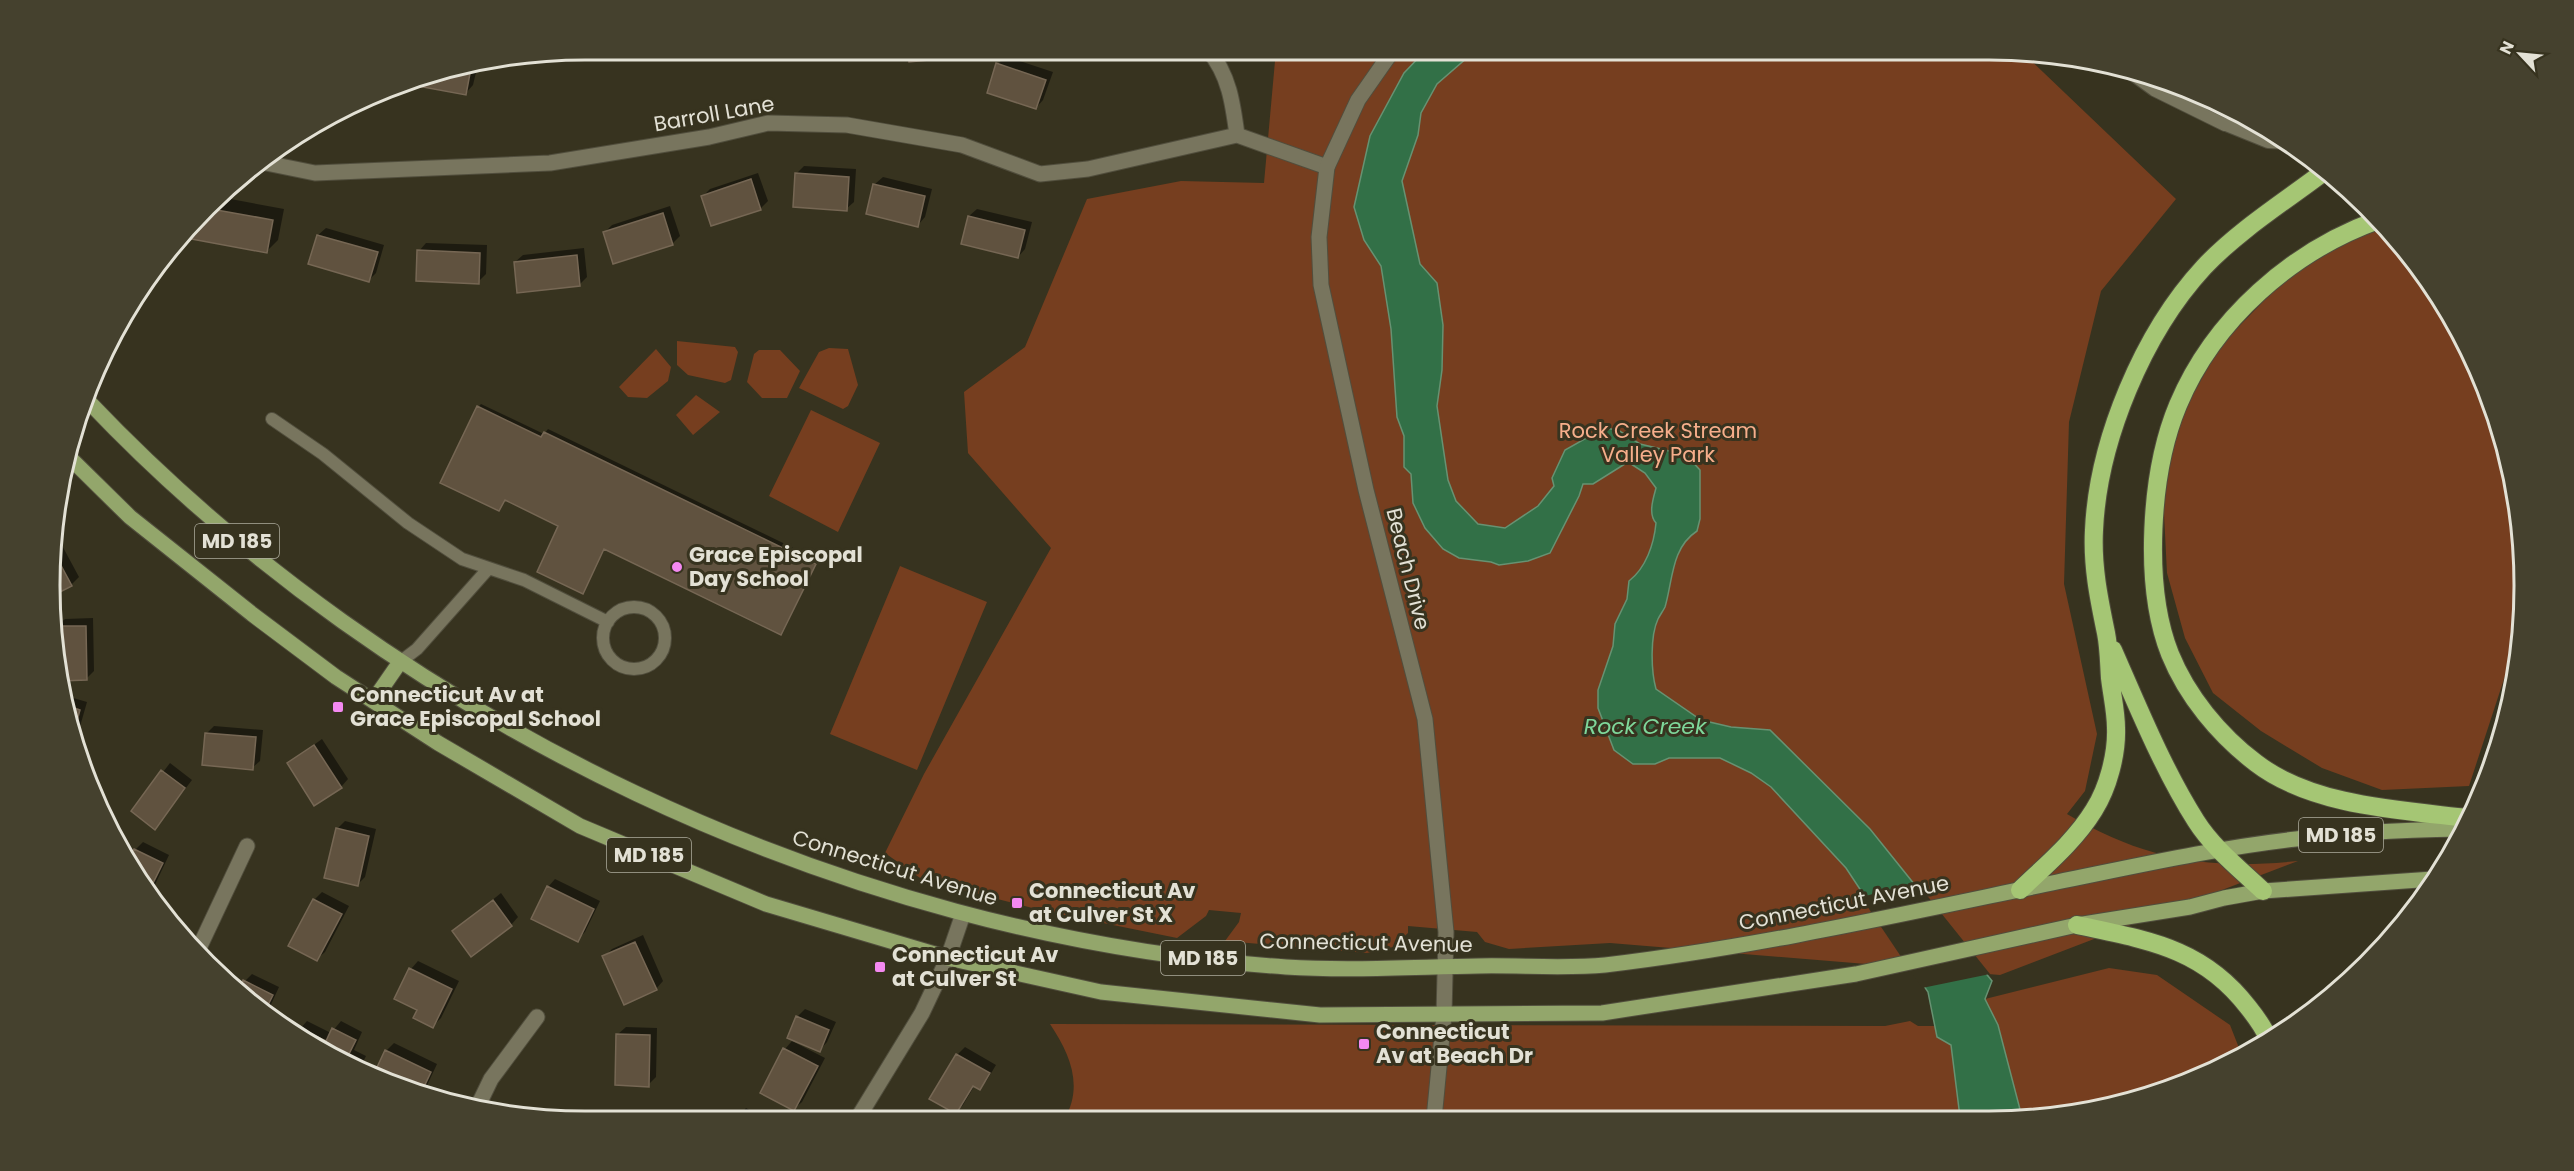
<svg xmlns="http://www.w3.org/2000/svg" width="2574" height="1171" font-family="Poppins,sans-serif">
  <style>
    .green { fill: #763e1f }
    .water { fill: #327047; stroke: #679272; stroke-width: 1.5 }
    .pier { fill: #37331f }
    .shadow { fill: #0007 }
    .building { fill: #60523f; stroke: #766754; stroke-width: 1.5 }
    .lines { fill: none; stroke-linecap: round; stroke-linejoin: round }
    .service-casing { stroke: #514e3d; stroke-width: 14 }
    .minor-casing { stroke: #514e3d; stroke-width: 17 }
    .tertiary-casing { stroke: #514e3d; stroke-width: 17 }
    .primary-casing { stroke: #514e3d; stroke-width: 17 }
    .motorway-casing { stroke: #514e3d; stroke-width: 20 }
    .service { stroke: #78755e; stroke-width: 12 }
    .minor { stroke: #78755e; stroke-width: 15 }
    .tertiary { stroke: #78755e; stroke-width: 15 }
    .primary { stroke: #93a66b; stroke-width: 15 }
    .motorway { stroke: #a5c674; stroke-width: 18 }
    .poi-dot { fill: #f489f1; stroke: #37331f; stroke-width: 2 }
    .labels { text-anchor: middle; stroke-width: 6; stroke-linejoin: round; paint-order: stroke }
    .shield { fill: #37331f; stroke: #afad9e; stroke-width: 1.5 }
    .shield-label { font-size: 20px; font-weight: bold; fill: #e3e1d5 }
    .street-label { font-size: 21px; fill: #e3e1d5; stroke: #37331f }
    .park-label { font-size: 21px; fill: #f6ae8b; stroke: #37331f }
    .poi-label { font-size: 21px; font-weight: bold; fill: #e3e1d5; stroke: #37331f; text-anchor: start }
    .water-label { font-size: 22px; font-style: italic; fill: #7ed79a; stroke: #37331f }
    .rim { fill: none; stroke: #e3e1d5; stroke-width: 3 }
  </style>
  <rect width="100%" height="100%" fill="#37331f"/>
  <path class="green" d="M1276 50H1989L2023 53 2176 199 2101 291 2069 422 2064 584 2097 734 2085 791 2067 814C2145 860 2208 870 2298 861L2000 975 1610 943 1509 949 1485 942 1477 932 1408 926V933L1393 947 1367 953 1225 941 1239 922 1241 913 1209 910 1206 916 1177 938 1044 911 923 880 885 853 924 774 1051 548 968 453 964 392 1025 347 1087 199 1181 181 1264 183Z
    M2386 229 2434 287 2484 380 2514 481 2524 585 2520 630 2469 786 2382 790 2322 768 2261 731 2213 693 2185 638 2167 573 2163 494 2181 416 2220 346 2283 281 2357 235Z
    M677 341 735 347 738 352 731 380 725 383 688 375 677 365Z
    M829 348 848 349 858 385 848 406 843 409 799 388 819 352Z
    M656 349 671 367 668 381 647 398 628 397 619 387Z
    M759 350H780L800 371 787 398H762L747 382 754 354Z
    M696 395 720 412 693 435 676 415Z
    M811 410 880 443 838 532 769 496Z
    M900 566 987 602 917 770 830 734Z
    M2109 968 2157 975 2230 1025 2241 1053 2194 1081 2059 1117 1064 1120C1084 1086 1070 1054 1050 1024L1885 1026 1910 1021 1918 1026H1997L1985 999Z"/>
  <path class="water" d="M1426 50H1476L1437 84 1421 113 1418 135 1402 181 1420 264 1437 283 1443 325 1442 370 1437 406 1448 480 1456 501 1478 524 1505 528 1538 506 1554 486 1552 478 1565 450 1604 428 1618 430 1640 444 1686 455 1700 470V519L1697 531C1671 548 1673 580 1665 607 1663 611 1660 615 1658 619 1650 636 1651 671 1656 689L1701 720 1731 727 1770 730 1870 829 1992 981 1985 999 1998 1025 2022 1117H1960L1951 1045 1937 1037 1928 992 1846 868 1771 787 1751 773 1720 758H1669L1655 764H1633L1614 750 1598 708V690L1613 646 1615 624 1627 599 1629 581C1646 568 1654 544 1656 523 1648 514 1653 499 1656 488L1645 473 1628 462 1593 484H1583L1579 496 1550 553 1528 561 1499 565 1491 562 1459 558 1443 549 1425 528 1413 503 1411 474 1404 467V436L1397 417 1391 329 1381 266 1364 240 1354 207 1370 136 1404 73Z"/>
  <path class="pier" d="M1917 883 1990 974 1922 988 1861 897Z"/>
  <path class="shadow" d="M909 50H966L960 55 910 60Z
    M1005 56 1053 72 1043 100 1036 108 998 64Z
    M477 68 473 85 466 93 413 78Z
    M804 166 856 169 854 202 846 209 797 173Z
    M758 173 768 201 760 209 703 196 710 189Z
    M883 177 932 189 925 217 918 225 875 184Z
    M220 197 284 209 278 240 266 252 188 237Z
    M670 206 680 236 672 244 604 233 612 225Z
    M977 209 1032 222 1025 249 1018 257 969 216Z
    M326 228 384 245 376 273 369 280 318 235Z
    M426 243 487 245 486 274 478 282 419 251Z
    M584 248 587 277 580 284 515 262 523 255Z
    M481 404 544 434 548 429 818 560 784 630 781 633 605 548 582 592 560 526 506 499 499 509 478 407Z
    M58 538 79 577 71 585 56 593Z
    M93 618 94 671 86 679H60L57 626 65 619Z
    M63 695 87 702 75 744Z
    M214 726 263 730 260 761 252 768 207 733Z
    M322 739 348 779 341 787 289 763Z
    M170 763 192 780 155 828 133 811Z
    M345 821 376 829 365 877 357 885 337 829Z
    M143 842 169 855 152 891 125 858 130 860 135 850Z
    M555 879 600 901 585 932 577 940 548 887Z
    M322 892 349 906 325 952 317 959 314 900Z
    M501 893 518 917 511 925 454 931Z
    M643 935 663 981 656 989 604 957 612 949Z
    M418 961 459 981 441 1018 433 1026 419 1009 396 998 411 969Z
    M252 974 279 987 268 1011 239 993 245 981Z
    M805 1009 836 1022 827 1042 820 1050 797 1017Z
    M307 1021 331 1033 341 1021 362 1032 354 1050 366 1056 360 1068 299 1030Z
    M626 1027 657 1028 656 1077 648 1085 618 1034Z
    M792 1041 825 1058 802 1102 794 1109 762 1092 785 1049Z
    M394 1043 437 1064 423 1094 374 1077 386 1051Z
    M965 1047 996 1065 987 1080 980 1088 975 1085 963 1105 956 1113 931 1098 957 1055Z
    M746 1108 769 1121H735Z"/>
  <path class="building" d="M908 50H960V57L909 62Z
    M996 63 1046 80 1036 109 987 93Z
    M471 68 466 95 401 83 413 78Z
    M795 173 849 177 847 211 793 207Z
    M751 179 761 210 711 226 701 196Z
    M873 184 925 196 918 227 866 214Z
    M211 209 273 220 267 253 186 238Z
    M663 213 673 245 613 264 603 232Z
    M968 216 1025 230 1018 258 961 244Z
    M317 235 378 252 369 282 308 264Z
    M417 250 480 253 479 284 416 281Z
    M577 255 580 286 517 293 514 262Z
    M477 406 541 437 544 432 816 564 781 635 604 549 583 594 537 572 558 526 505 500 499 511 440 483Z
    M57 558 72 586 56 594Z
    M55 626H86L87 680 60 681 56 663Z
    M66 705 80 710 73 735Z
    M205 733 256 737 253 770 202 765Z
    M314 745 342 788 314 806 287 763Z
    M161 770 185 788 155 830 131 811Z
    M336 828 369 836 358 886 324 878Z
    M134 849 163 863 150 889 128 861Z
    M547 886 594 909 578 942 531 919Z
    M313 899 342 914 317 961 288 946Z
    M493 900 512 926 471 957 452 931Z
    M635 942 657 990 624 1005 602 956Z
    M409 968 452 989 433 1028 413 1018 417 1010 394 999Z
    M243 980 273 995 266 1009 238 992Z
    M796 1016 829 1030 820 1052 787 1038Z
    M298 1028 326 1041 332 1028 356 1040 347 1058 360 1064 358 1067Z
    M616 1034 650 1035 649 1087 615 1085Z
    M783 1048 818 1066 794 1111 760 1093Z
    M385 1050 431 1072 421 1093 381 1081 373 1076Z
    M956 1054 990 1073 980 1090 973 1086 956 1114 929 1099Z"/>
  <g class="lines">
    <g class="service-casing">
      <path id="service" d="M2125 69 2154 90 2225 125 2249 120
        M2226 125 2268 142 2290 143
        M272 419 323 454 408 523 462 559 524 580 608 622
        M603 638a31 31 0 1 1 62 0a31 31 0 1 1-62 0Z
        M400 662 417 649 488 569"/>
    </g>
    <g class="minor-casing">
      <path id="minor" d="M1208 50C1229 74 1233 104 1237 135L1327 167
        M261 162 315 173 550 163 709 137 768 123 847 125 962 145 1040 174 1088 169 1237 135
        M199 948 247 846
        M476 1110 491 1079 537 1017
        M856 1121 922 1013 948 958 963 914"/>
    </g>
    <g class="tertiary-casing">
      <path id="tertiary" d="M1393 50 1358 100 1327 167 1319 237 1321 285 1366 490 1425 719 1446 932 1444 1015 1434 1119"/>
    </g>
    <g class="primary-casing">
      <path id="primary" d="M89 402C394 723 845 937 1286 967 1349 971 1415 967 1478 966 1520 965 1564 969 1605 965 1757 947 1907 913 2057 882 2136 866 2216 848 2296 839 2350 832 2406 830 2461 829
        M69 457 130 517 252 614 336 677 438 743 580 826 766 904 948 958 1101 992 1320 1015 1602 1013 1856 974 2077 925 2190 907 2224 898 2263 891 2433 879
        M373 701 400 662"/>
    </g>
    <g class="motorway-casing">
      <path id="motorway" d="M2378 220C2292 251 2214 319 2178 405 2150 472 2143 586 2170 654 2187 696 2219 735 2256 763 2312 806 2400 810 2468 818
        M2113 650C2138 707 2163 769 2196 821 2213 848 2241 870 2263 891
        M2020 890C2046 865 2075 841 2094 810 2108 788 2117 754 2116 728 2116 712 2112 695 2110 678 2109 664 2109 648 2106 633 2099 599 2092 566 2094 530 2098 441 2143 333 2204 267 2239 230 2284 202 2325 171
        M2077 925C2146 940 2202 947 2248 1007 2256 1017 2263 1026 2268 1038"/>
    </g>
    <use href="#service" class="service"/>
    <use href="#minor" class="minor"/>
    <use href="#tertiary" class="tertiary"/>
    <use href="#primary" class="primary"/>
    <use href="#motorway" class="motorway"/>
  </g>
  <g class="poi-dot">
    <circle cx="677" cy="567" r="6"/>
    <rect x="332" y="701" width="12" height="12" rx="3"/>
    <rect x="1011" y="897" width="12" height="12" rx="3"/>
    <rect x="874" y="961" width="12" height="12" rx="3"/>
    <rect x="1358" y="1038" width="12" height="12" rx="3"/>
  </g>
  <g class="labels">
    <g class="shield">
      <rect x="195" y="524" width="84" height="34" rx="4.5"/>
      <rect x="2299" y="818" width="84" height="34" rx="4.5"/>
      <rect x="607" y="838" width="84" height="34" rx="4.5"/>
      <rect x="1161" y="941" width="84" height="34" rx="4.5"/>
    </g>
    <g class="shield-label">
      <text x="237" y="548">MD 185</text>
      <text x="2341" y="842">MD 185</text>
      <text x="649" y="862">MD 185</text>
      <text x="1203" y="965">MD 185</text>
    </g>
    <g class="street-label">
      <text transform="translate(714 114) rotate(-10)" y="7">Barroll Lane</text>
      <text transform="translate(1408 569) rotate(76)" y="7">Beach Drive</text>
      <text transform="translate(895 868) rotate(17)" y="7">Connecticut Avenue</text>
      <text transform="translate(1844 903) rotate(-11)" y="7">Connecticut Avenue</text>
      <text transform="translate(1366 943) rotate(1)" y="7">Connecticut Avenue</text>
    </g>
    <g class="park-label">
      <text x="1658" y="438">Rock Creek Stream<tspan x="1658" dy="24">Valley Park</tspan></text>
    </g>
    <g class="poi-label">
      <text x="689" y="562">Grace Episcopal<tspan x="689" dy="24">Day School</tspan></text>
      <text x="350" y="702">Connecticut Av at<tspan x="350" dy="24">Grace Episcopal School</tspan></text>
      <text x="1029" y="898">Connecticut Av<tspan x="1029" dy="24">at Culver St X</tspan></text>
      <text x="892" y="962">Connecticut Av<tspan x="892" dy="24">at Culver St</tspan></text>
      <text x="1376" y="1039">Connecticut<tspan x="1376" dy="24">Av at Beach Dr</tspan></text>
    </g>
    <g class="water-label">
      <text x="1645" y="734">Rock Creek</text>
    </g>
  </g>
  <path d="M0 0H2574V1171H0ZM585 60H1989A525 525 0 0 1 2514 585V586A525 525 0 0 1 1989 1111H585A525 525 0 0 1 60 586V585A525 525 0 0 1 585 60Z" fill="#45412e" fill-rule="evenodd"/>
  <path class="rim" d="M585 60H1989A525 525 0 0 1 2514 585V586A525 525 0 0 1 1989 1111H585A525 525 0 0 1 60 586V585A525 525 0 0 1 585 60Z"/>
  <g transform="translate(2520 54) rotate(296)" stroke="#37331f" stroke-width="4.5" paint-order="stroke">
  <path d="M0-4.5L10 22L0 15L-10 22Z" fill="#e3e1d5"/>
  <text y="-9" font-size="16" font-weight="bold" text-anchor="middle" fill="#e3e1d5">N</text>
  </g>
</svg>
